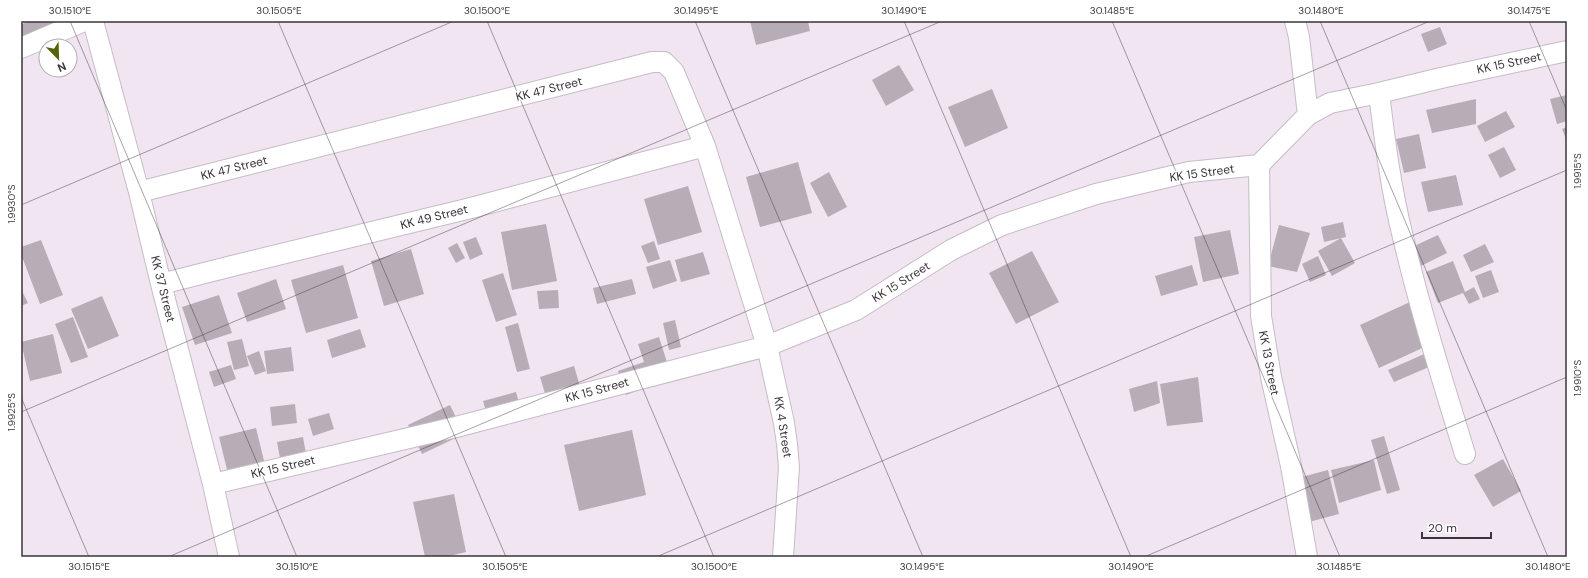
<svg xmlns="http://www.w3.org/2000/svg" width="1588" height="578" font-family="'DM Sans',sans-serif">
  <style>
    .building { fill: #b7adb7 }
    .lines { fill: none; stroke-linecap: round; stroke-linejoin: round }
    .minor-casing { stroke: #c6bcc7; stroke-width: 22 }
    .minor { stroke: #fff; stroke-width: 20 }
    .ticks { fill: none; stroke: #3a353a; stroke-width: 1; stroke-opacity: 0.45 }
    .labels { text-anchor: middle; stroke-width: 3; stroke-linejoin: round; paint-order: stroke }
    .street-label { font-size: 12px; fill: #3a353a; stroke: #fff }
    .neatline { fill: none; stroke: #3a353a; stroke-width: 1.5 }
    .ticks-label { font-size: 10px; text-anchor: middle; fill: #3a353a }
  </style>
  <rect width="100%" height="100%" fill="#f0e5f0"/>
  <path class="building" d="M28 21H56L58 25 56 21H70L21 45V25Z
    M750 21H808L810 31 756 45Z
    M1440 27 1447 44 1428 52 1421 34Z
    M899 65 914 90 886 106 872 80Z
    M992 89 1008 128 965 147 948 107Z
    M1567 95V121L1557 124 1550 99Z
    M1476 99V124L1432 133 1426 110Z
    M1506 111 1515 127 1485 142 1477 126Z
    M1567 127V141L1562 129Z
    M1419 134 1426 168 1404 173 1396 139Z
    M1504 147 1516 170 1500 178 1488 155Z
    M798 162 812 213 760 227 746 177Z
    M829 172 847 207 828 217 810 183Z
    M1456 175 1463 205 1428 212 1421 182Z
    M688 186 702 232 658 245 644 199Z
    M1343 222 1346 237 1324 242 1321 227Z
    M546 224 557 281 512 290 501 232Z
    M1279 225 1310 233 1297 272 1268 266Z
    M1230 230 1239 274 1203 282 1194 237Z
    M1438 235 1447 253 1419 267 1410 248Z
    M476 237 483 254 470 260 463 242Z
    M1341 238 1355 263 1332 276 1318 251Z
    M41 240 63 295 40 304 21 254V247Z
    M654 241 660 259 648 263 641 246Z
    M457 243 465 258 456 263 448 248Z
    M1485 244 1494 262 1471 272 1463 255Z
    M411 249 424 294 384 306 371 261Z
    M1032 251 1059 302 1016 324 989 273Z
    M703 252 710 274 681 282 675 260Z
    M1318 256 1326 275 1310 282 1302 264Z
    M670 260 677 281 653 289 646 267Z
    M1453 261 1465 292 1474 287 1480 299 1469 304 1463 293 1438 303 1426 272Z
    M343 265 358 318 306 333 291 280Z
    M1192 265 1198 285 1161 296 1155 276Z
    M1491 270 1499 292 1483 298 1475 276Z
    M503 273 517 315 496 322 482 280Z
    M276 279 286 309 247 322 237 293Z
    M632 279 636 294 597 304 593 288Z
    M21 289 28 303 21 306Z
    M558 290 559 308 539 309 537 291Z
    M219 295 232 333 195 345 182 307Z
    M102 296 119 336 88 349 71 309Z
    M1412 301 1431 344 1379 368 1360 325Z
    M73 317 88 357 71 363 55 324Z
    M675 320 681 347 669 350 663 323Z
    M518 323 530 369 517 372 505 327Z
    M360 329 366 347 332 358 327 340Z
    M53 334 62 373 30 381 21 342Z
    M659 337 672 378 626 395 618 371 644 362 638 344Z
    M242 339 249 366 234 370 227 342Z
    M291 347 294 371 267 374 264 351Z
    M259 351 266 371 255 375 247 356Z
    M1431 351 1436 364 1394 382 1388 370Z
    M231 365 236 379 214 387 209 372Z
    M574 366 584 400 550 410 540 377Z
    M1198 377 1203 422 1167 426 1160 384Z
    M1157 381 1160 403 1134 412 1129 389Z
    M516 392 522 413 489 422 483 401Z
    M295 404 297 423 272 426 270 407Z
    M450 405 464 434 422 454 408 425Z
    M329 413 334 429 313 436 308 419Z
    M256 428 269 481 232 490 219 437Z
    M632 430 646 495 579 511 564 445Z
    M1384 436 1400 490 1387 494 1371 440Z
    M303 437 308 465 282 469 277 442Z
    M1503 459 1521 491 1493 507 1474 475Z
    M1374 460 1381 490 1339 503 1331 470Z
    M1328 470 1339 514 1309 522 1298 478Z
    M454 494 466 552 445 557H425L413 502Z"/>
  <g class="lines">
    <g class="minor-casing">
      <path id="minor" d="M93 21 139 192 161 284 213 484 229 557
        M1295 21 1299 37 1308 115
        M21 48 84 21
        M1379 93C1385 142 1391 190 1403 237 1420 310 1443 382 1465 454
        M1259 165 1261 316 1271 377 1291 466 1307 557
        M139 192 652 62H664L674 72 705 146 767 346 784 423 787 444 789 467 783 557
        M161 284 236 265 471 208 705 146
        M213 484 456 427 767 346 856 310 951 250 1002 225 1096 194 1189 172 1259 165 1308 115 1330 103 1379 93 1441 78 1567 51"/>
    </g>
    <use href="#minor" class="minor"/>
  </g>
  <path class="ticks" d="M70 21 297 557M278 21 506 557M487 21 714 557M695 21 923 557M904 21 1131 557M1112 21 1340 557M1320 21 1548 557M1529 21 1567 111M21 205 454 21M21 397 89 557M21 412 942 21M168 557 1430 21M656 557 1567 170M1144 557 1567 377"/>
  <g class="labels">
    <g class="street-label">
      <text transform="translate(1509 63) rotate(-12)" y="4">KK 15 Street</text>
      <text transform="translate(549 89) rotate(-14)" y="4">KK 47 Street</text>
      <text transform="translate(234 168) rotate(-14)" y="4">KK 47 Street</text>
      <text transform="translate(1202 173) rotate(-8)" y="4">KK 15 Street</text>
      <text transform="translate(434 217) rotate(-14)" y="4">KK 49 Street</text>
      <text transform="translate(901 282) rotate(-32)" y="4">KK 15 Street</text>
      <text transform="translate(163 289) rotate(76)" y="4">KK 37 Street</text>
      <text transform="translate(1269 363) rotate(79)" y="4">KK 13 Street</text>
      <text transform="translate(597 390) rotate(-15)" y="4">KK 15 Street</text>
      <text transform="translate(783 427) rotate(81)" y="4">KK 4 Street</text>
      <text transform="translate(283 467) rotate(-13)" y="4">KK 15 Street</text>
    </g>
  </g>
  <rect width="1588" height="578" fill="none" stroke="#ffffff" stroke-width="44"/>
  <g transform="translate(58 58) rotate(157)"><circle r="19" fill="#ffffff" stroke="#b0aeb0"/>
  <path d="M0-3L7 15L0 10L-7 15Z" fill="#526308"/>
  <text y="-6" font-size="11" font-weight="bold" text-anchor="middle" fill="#3a353a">N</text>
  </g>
  <path d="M1422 532v6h69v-6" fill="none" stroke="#3a353a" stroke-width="2"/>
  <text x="1428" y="532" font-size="12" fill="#3a353a" stroke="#ffffff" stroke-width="3" paint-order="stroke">20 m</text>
  <rect x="22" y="22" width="1544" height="534" class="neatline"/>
  <g class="ticks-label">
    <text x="70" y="14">30.1510°E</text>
    <text x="279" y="14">30.1505°E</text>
    <text x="487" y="14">30.1500°E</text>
    <text x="696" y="14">30.1495°E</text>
    <text x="904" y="14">30.1490°E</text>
    <text x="1112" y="14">30.1485°E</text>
    <text x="1321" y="14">30.1480°E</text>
    <text x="1529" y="14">30.1475°E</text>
    <text transform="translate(1577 171) rotate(-90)" y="4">1.9915°S</text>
    <text transform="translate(11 204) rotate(-90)" y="4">1.9930°S</text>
    <text transform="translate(1577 378) rotate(-90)" y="4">1.9910°S</text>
    <text transform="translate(11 412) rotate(-90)" y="4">1.9925°S</text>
    <text x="89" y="570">30.1515°E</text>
    <text x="297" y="570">30.1510°E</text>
    <text x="505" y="570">30.1505°E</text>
    <text x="714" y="570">30.1500°E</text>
    <text x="922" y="570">30.1495°E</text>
    <text x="1131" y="570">30.1490°E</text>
    <text x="1339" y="570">30.1485°E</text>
    <text x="1548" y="570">30.1480°E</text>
  </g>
</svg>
